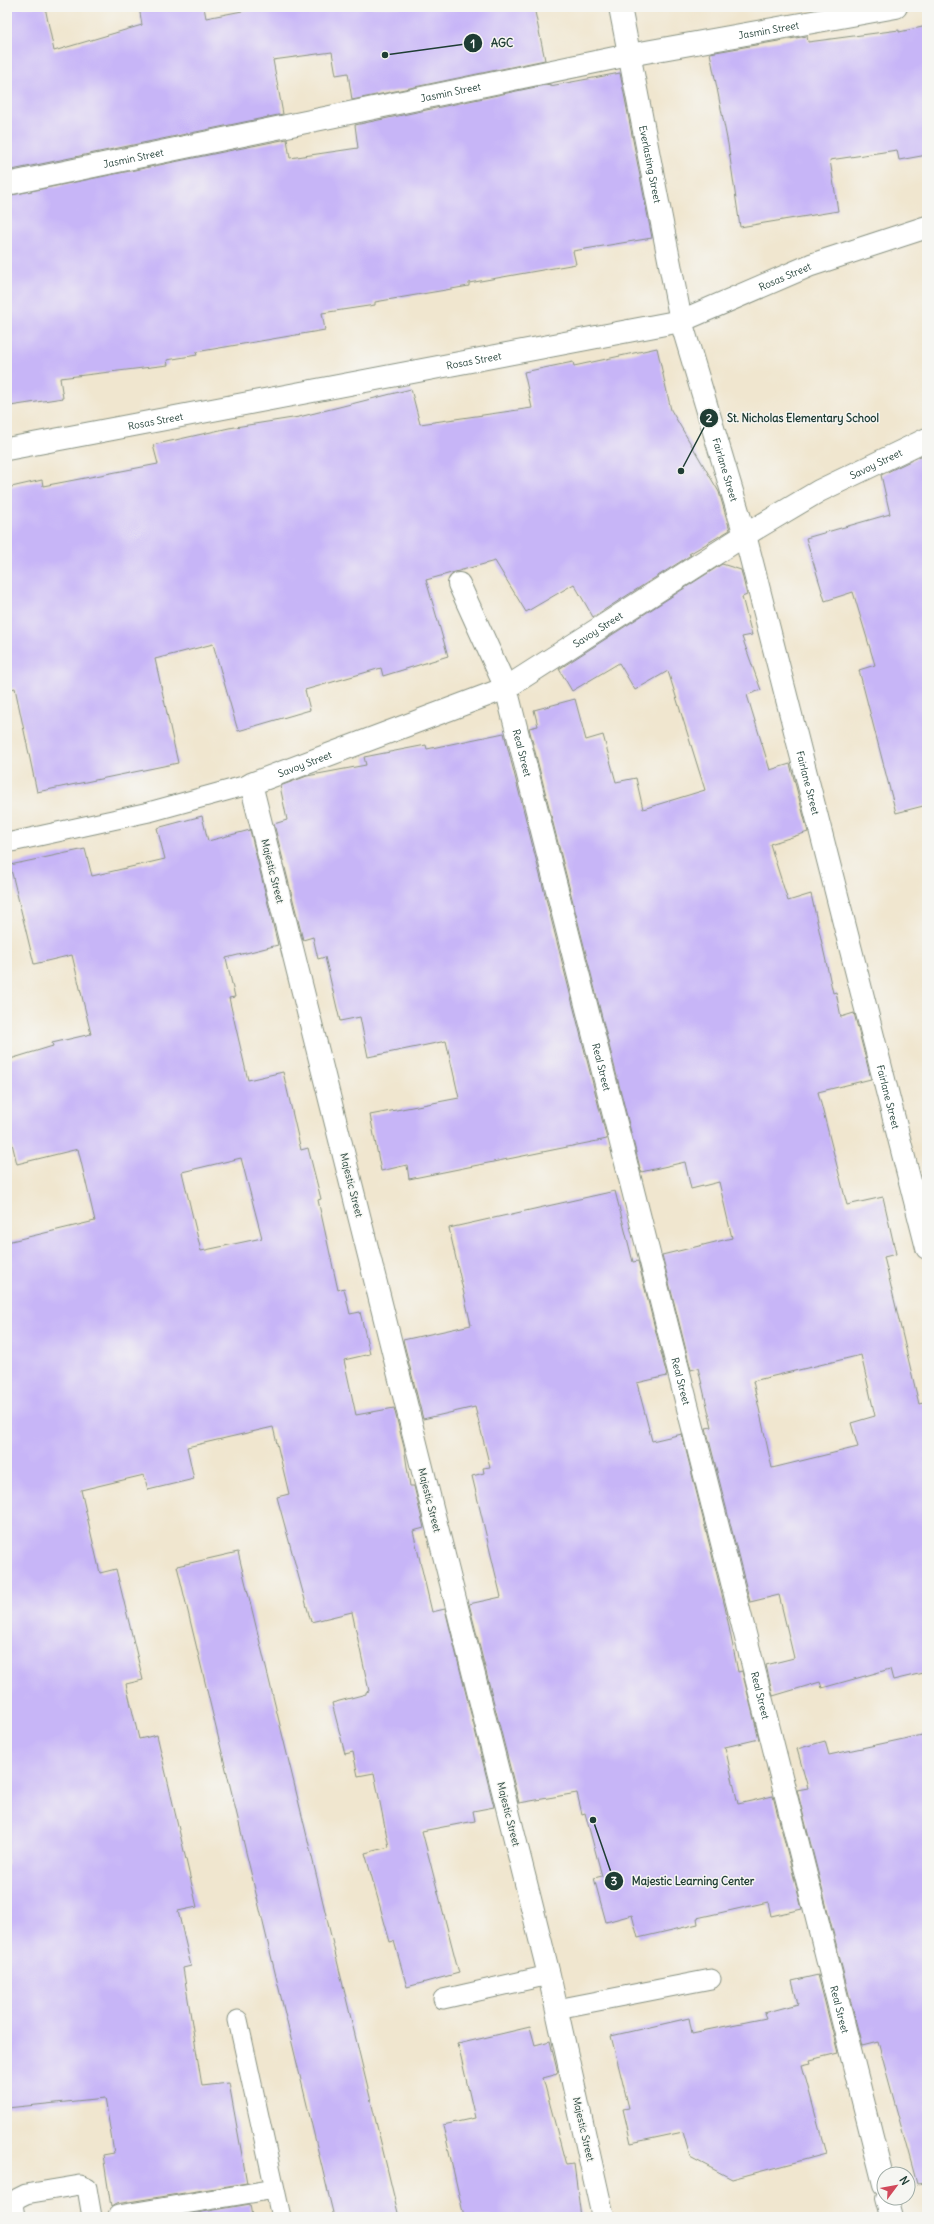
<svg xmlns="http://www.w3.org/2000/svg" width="934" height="2224" font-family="Delius,sans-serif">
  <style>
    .building { fill: #c7b5f7; fill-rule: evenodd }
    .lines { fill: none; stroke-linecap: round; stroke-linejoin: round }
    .lane-casing { stroke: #889282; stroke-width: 21 }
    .street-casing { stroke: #889282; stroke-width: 24 }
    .secondary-casing { stroke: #889282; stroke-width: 24 }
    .lane { stroke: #fff; stroke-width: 19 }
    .street { stroke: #fff; stroke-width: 22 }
    .secondary { stroke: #fff; stroke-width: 22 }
    .labels { text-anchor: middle; stroke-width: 3; stroke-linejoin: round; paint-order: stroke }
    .street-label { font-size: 10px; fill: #1f3d34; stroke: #f6f6f2 }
    .leader { fill: none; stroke: #1f3d34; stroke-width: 1.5 }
    .callout-dot { fill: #1f3d34; stroke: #f6f6f2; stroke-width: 1.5 }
    .mark-label { font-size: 12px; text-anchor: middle; font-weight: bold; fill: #fff }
    .callout-label { font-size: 11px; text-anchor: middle; font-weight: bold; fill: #1f3d34; stroke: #f6f6f2; stroke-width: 3; stroke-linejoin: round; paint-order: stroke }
  </style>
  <rect width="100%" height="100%" fill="#f6f6f2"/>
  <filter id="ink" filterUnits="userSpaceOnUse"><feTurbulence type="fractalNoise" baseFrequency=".025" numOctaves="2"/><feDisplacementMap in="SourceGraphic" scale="8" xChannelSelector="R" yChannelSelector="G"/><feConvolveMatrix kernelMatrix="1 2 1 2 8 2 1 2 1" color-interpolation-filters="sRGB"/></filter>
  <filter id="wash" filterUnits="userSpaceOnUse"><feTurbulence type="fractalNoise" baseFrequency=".012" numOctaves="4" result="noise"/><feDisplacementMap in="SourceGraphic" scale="16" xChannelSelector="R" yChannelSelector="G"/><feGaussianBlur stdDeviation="0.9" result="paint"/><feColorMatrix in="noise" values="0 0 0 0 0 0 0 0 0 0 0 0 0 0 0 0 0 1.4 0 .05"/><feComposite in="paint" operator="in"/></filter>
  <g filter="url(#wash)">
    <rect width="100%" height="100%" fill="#f0e6cf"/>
    <g id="blocks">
      <path class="building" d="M7 7H45L54 51 142 25 139 7H204L206 18 263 7H534L545 60 352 100 348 73 336 75 332 52 273 60 283 114 7 171Z
        M927 26V155L899 160 897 150 830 160 838 211 740 227 728 144 710 53 807 36 808 42 899 30V32Z
        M620 73 652 238 573 251 576 264 469 283V286L375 302V305L322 313 325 330 196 352 197 355 167 360 168 365 60 378 63 398 10 406 7 388V196L287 139 290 158 358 148 355 125 550 84V86Z
        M657 348 671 410 719 492 730 530 689 554 691 555 593 617 574 584 526 612 495 561 426 580 448 656 383 676 381 668 305 690 310 710 238 731 213 644 155 659 178 763 37 792 15 688 7 690V488L42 480 43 486 158 464 153 445 229 428 299 417 411 389 420 424 532 408 524 372 573 362 574 366Z
        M927 453V805L896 813 859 670 875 665 853 592 825 601 806 538 890 514 881 475Z
        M722 564 741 570 747 595 742 597 752 635 742 637 761 690 747 695 770 770 790 764 808 832 770 844 788 901 811 894 833 993 836 992 841 1017 854 1013 871 1079 818 1092 847 1205 883 1197 896 1254 884 1257 919 1404 927 1402V1672L893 1680 890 1669 822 1688 820 1682 773 1696 766 1665 794 1658 779 1595 750 1602 706 1428 712 1427 698 1368 691 1370 662 1255 732 1238 719 1182 691 1189 685 1162 641 1172 529 728 538 726 534 710 575 699 586 740 603 735 616 782 636 778 643 809 705 790 668 671 635 690 619 663 572 691 559 669ZM861 1355 875 1416 851 1423 858 1447 772 1468 753 1381Z
        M504 733 607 1139 409 1179 407 1165 381 1171 370 1115 459 1098 446 1041 368 1057 360 1017 340 1021 325 957 318 959 313 937 303 940 274 824 287 820 280 786 307 776 366 765 364 757 426 745 427 749Z
        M202 816 208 841 250 830 278 945 226 958 235 997 229 998 248 1080 283 1072 301 1150 308 1148 321 1199 318 1200 338 1290 344 1288 350 1314 360 1312 370 1354 344 1360 356 1415 394 1408 404 1447 410 1486H414L424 1528 413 1531 432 1612 445 1609 494 1807 473 1811 475 1821 422 1831 459 1973 407 1987 394 1941 390 1942 365 1853 389 1847 374 1773 358 1776 353 1752 345 1754 332 1703 366 1694V1692L369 1691 352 1612 311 1622 277 1497 289 1494 273 1427 187 1447 194 1479 148 1490 144 1475 81 1490 100 1573 116 1569 143 1680 126 1684 139 1739 157 1735 197 1907 178 1911 191 1966 183 1968 202 2086 229 2083 247 2183 116 2204 111 2207 103 2155 114 2153 105 2098 7 2108V1242L95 1221 78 1149 17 1164 7 1123V1060L53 1046 52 1043 91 1034 72 955 34 964 10 865 85 849 92 876 165 859 157 828ZM241 1158 262 1238 201 1251 182 1172Z
        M615 1191 633 1262 638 1261 667 1376 637 1383 652 1441 682 1434 725 1607 738 1672 742 1671 759 1739 725 1747 738 1804 773 1796 802 1909 771 1916 768 1902 697 1918 698 1924 638 1938 632 1915 606 1922 594 1878 602 1876 585 1813 582 1814 577 1793 519 1803 469 1604 501 1597 472 1476 484 1473 483 1468 490 1467 475 1407 423 1419 403 1340 471 1325 449 1228Z
        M238 1552 295 1787 399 2217H334L177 1566Z
        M927 1734V2183L917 2184 878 2042 862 2046 797 1790 808 1788 797 1749 825 1741 829 1755Z
        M818 1975 838 2053 810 2060 811 2063 802 2065 826 2154 732 2179 690 2157 683 2132 631 2143 623 2109 629 2108 611 2036 689 2018 692 2033 766 2018 764 2013 798 2004 792 1981Z
        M530 2027 535 2045 550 2041 558 2074 543 2078 566 2165 574 2164 581 2217H464L443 2125 475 2118 458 2044Z
        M250 2204 252 2217H173Z"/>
    </g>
  </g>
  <g filter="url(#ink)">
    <use href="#blocks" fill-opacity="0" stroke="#889282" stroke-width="1"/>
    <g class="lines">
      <g class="lane-casing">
        <path id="lane" d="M7 843 149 812 251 784
          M443 1999 549 1975
          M557 2009 711 1979
          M238 2020 281 2217
          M118 2215 275 2189
          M15 2217 13 2204 18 2198 26 2194 80 2185 87 2188 92 2217"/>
      </g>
      <g class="street-casing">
        <g id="street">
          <path id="s1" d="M620 7 681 321 745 535 927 1248"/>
          <path id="s2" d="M7 184 629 55 896 7"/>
          <path id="s3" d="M459 584 506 688 884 2184"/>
          <path d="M887 2198 892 2217"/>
          <path id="s4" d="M603 2217 549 1975 251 784 506 688 745 535 819 491 927 439"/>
        </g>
      </g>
      <g class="secondary-casing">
        <g id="secondary">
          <path id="s5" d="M7 449 681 321 811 265 927 227"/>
        </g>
      </g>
      <use href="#lane" class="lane"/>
      <use href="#street" class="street"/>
      <use href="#secondary" class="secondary"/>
    </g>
  </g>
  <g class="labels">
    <g class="street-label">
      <text dy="4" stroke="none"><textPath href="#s2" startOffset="777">Jasmin Street</textPath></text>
      <text dy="4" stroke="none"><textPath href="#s2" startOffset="453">Jasmin Street</textPath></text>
      <text dy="4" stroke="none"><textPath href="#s2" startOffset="129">Jasmin Street</textPath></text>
      <text dy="4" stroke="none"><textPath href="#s1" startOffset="160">Everlasting Street</textPath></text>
      <text dy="4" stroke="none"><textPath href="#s5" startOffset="799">Rosas Street</textPath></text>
      <text dy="4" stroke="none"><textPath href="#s5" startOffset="475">Rosas Street</textPath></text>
      <text dy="4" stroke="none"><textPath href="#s5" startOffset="151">Rosas Street</textPath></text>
      <text dy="4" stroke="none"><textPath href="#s4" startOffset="2181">Savoy Street</textPath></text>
      <text dy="4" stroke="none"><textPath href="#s1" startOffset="475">Fairlane Street</textPath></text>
      <text dy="4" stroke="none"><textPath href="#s4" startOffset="1857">Savoy Street</textPath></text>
      <text dy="4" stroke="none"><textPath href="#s3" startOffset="181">Real Street</textPath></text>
      <text dy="4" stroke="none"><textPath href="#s4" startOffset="1533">Savoy Street</textPath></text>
      <text dy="4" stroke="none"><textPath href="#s1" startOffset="799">Fairlane Street</textPath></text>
      <text transform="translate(273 871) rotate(76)" y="4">Majestic Street</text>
      <text dy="4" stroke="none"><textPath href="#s3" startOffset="505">Real Street</textPath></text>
      <text dy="4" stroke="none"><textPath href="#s1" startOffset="1123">Fairlane Street</textPath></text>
      <text transform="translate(352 1185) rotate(76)" y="4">Majestic Street</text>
      <text dy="4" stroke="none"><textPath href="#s3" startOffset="829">Real Street</textPath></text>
      <text transform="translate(430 1500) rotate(76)" y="4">Majestic Street</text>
      <text dy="4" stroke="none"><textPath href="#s3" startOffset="1153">Real Street</textPath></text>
      <text transform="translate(509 1814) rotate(76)" y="4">Majestic Street</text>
      <text dy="4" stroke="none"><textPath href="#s3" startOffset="1477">Real Street</textPath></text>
      <text transform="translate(584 2129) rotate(77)" y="4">Majestic Street</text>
    </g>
  </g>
  <path class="leader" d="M385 55L473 43M681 471L709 418M593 1820L614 1881"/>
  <g class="callout-dot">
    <circle cx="385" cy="55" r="4"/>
    <circle cx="681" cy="471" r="4"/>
    <circle cx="593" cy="1820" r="4"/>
    <circle cx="473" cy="43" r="10"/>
    <circle cx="709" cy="418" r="10"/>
    <circle cx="614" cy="1881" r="10"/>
  </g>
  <g class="mark-label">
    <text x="473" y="48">1</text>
    <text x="709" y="422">2</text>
    <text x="614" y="1885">3</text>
  </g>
  <g class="callout-label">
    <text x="502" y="47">AGC</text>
    <text x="803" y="422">St. Nicholas Elementary School</text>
    <text x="693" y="1885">Majestic Learning Center</text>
  </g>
  <rect width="934" height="2224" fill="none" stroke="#f6f6f2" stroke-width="24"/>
  <g transform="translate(896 2186) rotate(58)"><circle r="19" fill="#f6f6f2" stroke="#a0aca6"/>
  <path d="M0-3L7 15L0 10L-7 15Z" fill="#d1495b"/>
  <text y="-6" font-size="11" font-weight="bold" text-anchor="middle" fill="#1f3d34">N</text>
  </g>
</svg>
